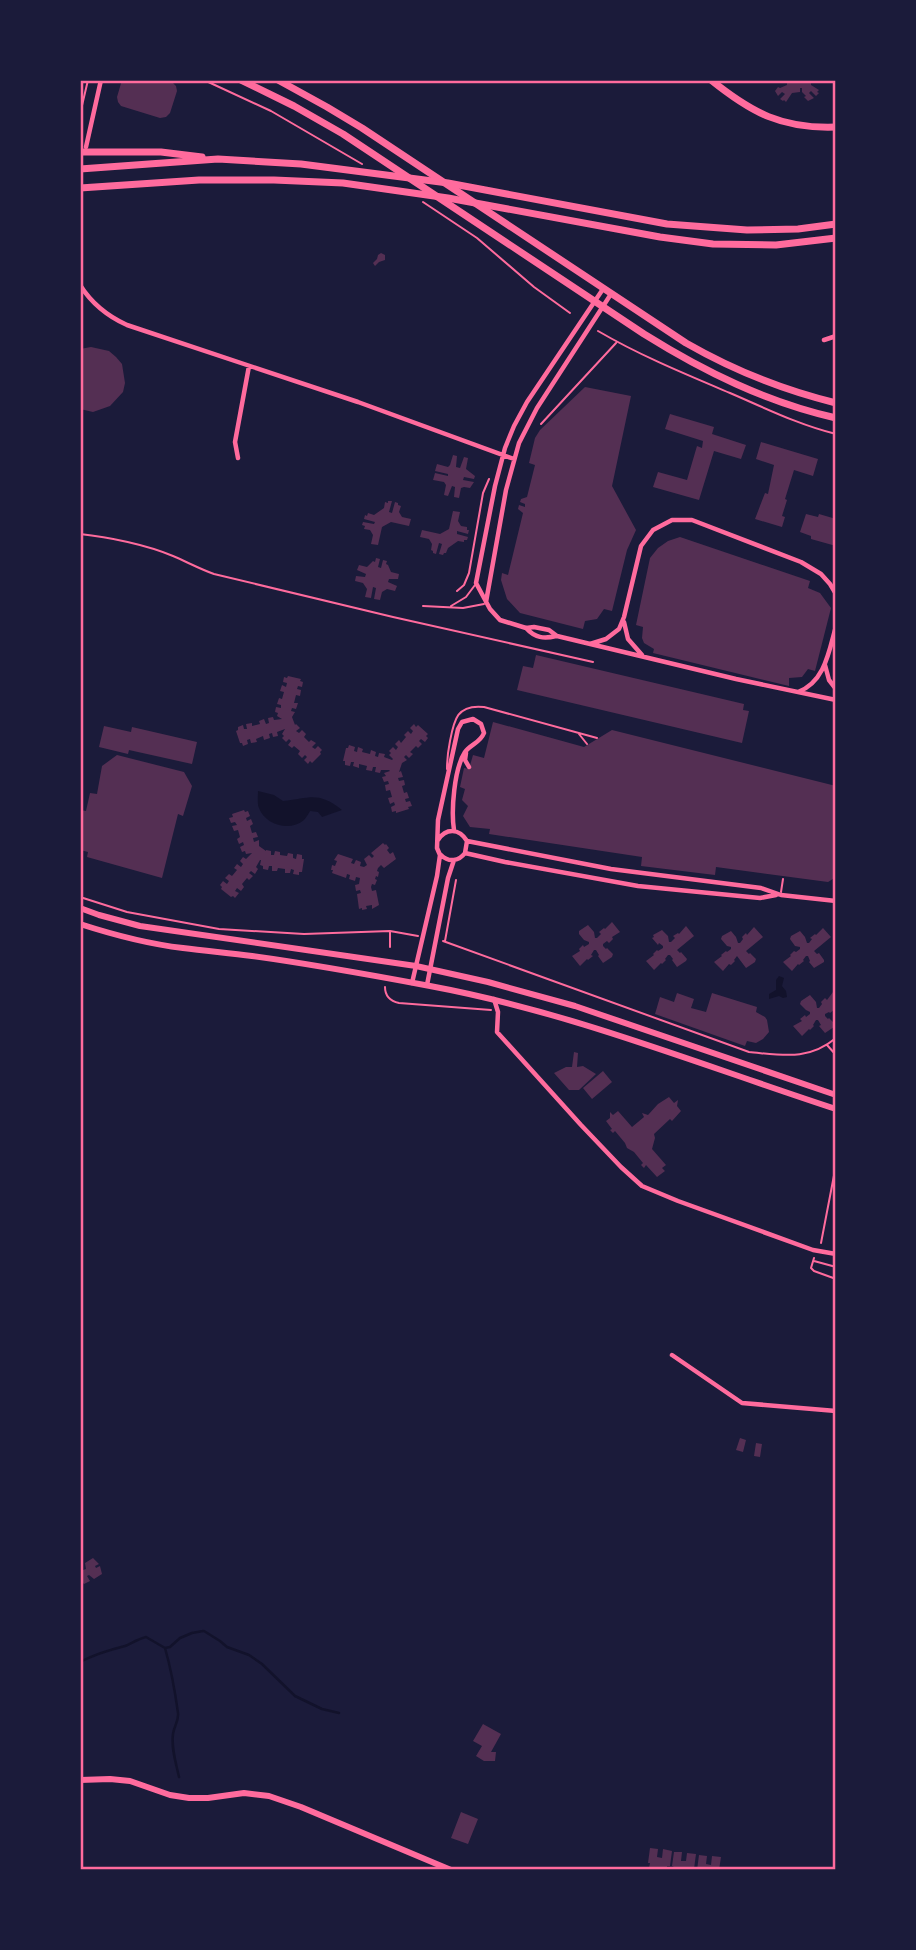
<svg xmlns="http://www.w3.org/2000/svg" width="916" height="1950" font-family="'Open Sans',sans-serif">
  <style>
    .water { fill: #12122b }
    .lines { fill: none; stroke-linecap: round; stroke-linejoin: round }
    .stream { stroke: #12122b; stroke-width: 2.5 }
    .building { fill: #542f53 }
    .path { stroke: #ff6b9d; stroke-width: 2 }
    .service { stroke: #ff6b9d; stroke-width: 2 }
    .minor { stroke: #ff6b9d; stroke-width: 4.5 }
    .secondary { stroke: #ff6b9d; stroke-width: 6 }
    .primary { stroke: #ff6b9d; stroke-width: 7 }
    .trunk { stroke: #ff6b9d; stroke-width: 7 }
    .neatline { fill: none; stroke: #ff6b9d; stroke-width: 2.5 }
  </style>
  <rect width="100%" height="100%" fill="#1b1b3a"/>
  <path class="water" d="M258 791 274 795 283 801C311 798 318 791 342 810L322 817 318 812 310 811C309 813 306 818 304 820 290 832 265 825 259 808 257 804 258 796 258 791Z
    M779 976 784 978 782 986 786 991 787 997 783 998 779 996 769 999V994L776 990V980Z"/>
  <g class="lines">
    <path class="stream" d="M204 1631 220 1641 227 1647 249 1655 262 1664 295 1696 322 1709 339 1713
      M165 1648C171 1669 175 1691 178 1713 179 1721 174 1726 173 1734 171 1748 176 1763 179 1777
      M80 1662C95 1654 109 1650 125 1646 132 1643 138 1639 146 1637L165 1648 170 1647 180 1638 192 1633 203 1631"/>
  </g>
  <path class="building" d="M122 80H169L173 83 176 86 177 91 170 113 166 117 160 118 121 106 118 102 117 97Z
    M783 80H811V85L819 90 817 92 819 93 816 96 811 91 809 93 814 98 808 101 804 97 806 96 802 92V88H800V92L792 93 786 102 784 100 783 101 780 99 785 94 782 92 778 96 775 91 778 87 780 88 787 85V83H783Z
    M381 253 385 255V260L379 262 375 266 373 263 377 259 378 255Z
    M91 347 109 351 116 357 122 364 125 383 123 392 110 406 93 412 80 409V349Z
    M585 387 631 396 612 486 636 530 627 550 612 611 604 609 597 619 585 621 583 629 520 613 507 599 501 580 502 573 508 575 523 513 518 509 519 505 525 507V504L520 502 521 499 527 497 535 465 529 463 535 438 540 430Z
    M670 414 714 427 712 434 746 445 741 459 714 451 699 500 653 487 658 472 687 480 697 446 702 448 703 441 665 429Z
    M761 442 818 459 813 476 794 470 785 499 787 500 782 516 785 517 782 527 755 519 765 493 768 494 774 465 756 459Z
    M453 455 457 456 456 467 460 468 464 457 468 458 466 469 475 476 474 479 464 477 463 480 474 482 470 488 464 487 461 488 459 498 454 497 455 487 452 486 448 496 444 495 446 485 444 482 433 480 435 473 448 476V474L435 471 437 464 448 467 450 465Z
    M388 501H392L389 512 392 513 395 502 398 503V505L401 506 399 512 402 517 411 519 409 526 391 522 382 527 378 545 371 544 373 535 370 530 364 529 365 526 362 525 363 522 374 524 375 522 364 519 365 515 367 516 368 513 374 515 384 508 385 502 388 503Z
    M453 511 460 512 458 521 461 526 467 527V530H469L468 534 457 531V534L468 537 467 540H464V542L458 541 448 548 446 553H444L443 555 439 554 442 544 439 543 436 554 433 553V551L431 550 432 544 429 539 420 537 422 530 440 534 449 529Z
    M806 514 818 517 819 514 836 519V546L811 539V536L800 532Z
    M680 537 810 581 808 588 820 593 831 608 815 671 808 669 802 677 789 678V686L653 653 654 649 644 643 642 638 643 627 636 625 650 558 658 548 668 541Z
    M376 558 380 559 378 567 381 568 383 560 387 561 386 564 388 565 391 572 399 574 398 579H389L388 582 397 586 395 591 387 589 382 592 380 600 374 599 376 588 373 587 371 598 365 597 367 589 363 583 355 581 356 576 365 577 366 574 357 570 359 565 367 567 373 561 375 562Z
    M536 655 744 704 743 710 749 711 742 743 517 690 523 666 533 668Z
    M288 676 301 679 300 681 303 682 302 687 298 686 297 689 301 690 300 696 296 695 294 703H298L296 709 292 708 291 711 295 712 292 717 295 725 296 724 300 728 296 731 299 733 302 730 306 734 304 737 309 742 311 740 316 743 312 747 315 749 318 746 322 750 320 752 321 754 312 763 310 761 308 764 304 760 307 757 305 755 302 758 298 754 300 751 294 746 292 748 288 745 291 741 289 739 286 742 282 738 284 736 282 734 285 729 277 732 278 736 273 737 272 733 269 734 270 738 264 740 263 736 256 739 257 742 251 743 250 739 247 740 248 744 243 746 242 743H240L236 731 238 730V727L243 725 244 729H247L246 724 252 723V726L260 724 259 721 264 719 266 724 269 723 268 718 273 717 274 720 282 719 277 716 278 713 275 712 276 707 281 708V705L277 704 279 698 282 699 284 692 280 691 282 685 286 687 287 683 283 682 284 677 287 678Z
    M493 722 584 747 612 730 836 786V877L828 882 716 867 715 875 641 866 642 857 489 834 490 829 470 827 463 816 468 806 462 800 465 789 460 787 464 768 469 769 473 755 484 758Z
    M414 724 416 727 418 725 428 734 426 736 428 738 425 742 421 739 419 741 422 744 418 748 416 746 410 752 413 754 409 758 406 755 404 757 407 760 402 763 399 772 401 771 403 777 398 778 399 781 404 780 405 785 402 786 404 793 407 792 409 798 405 799 406 802 410 801 412 806 408 807 409 809 396 813V811L392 812 391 807 395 805 394 802 390 804 388 798 392 797 390 790 386 791 385 785 389 784 388 781 384 782 382 777 386 776 384 773 390 771 389 770H381L380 773 375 772 376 767H373L372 771 366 770 367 766 359 764V768L353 766 354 762H351L350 766 345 765V761H343L346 748H348L349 745 355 747 354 751 357 752 358 747 363 749 362 752 370 754 371 750 376 752 375 756 378 757 379 753 385 754 384 757 392 760 393 759 389 755 391 753 389 751 393 747 396 750 398 747 395 744 399 740 401 743 406 737 404 735 408 731 411 734 413 731 410 728Z
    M104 726 131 732 132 727 197 742 192 764 129 750 128 754 99 747Z
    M117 755 184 772 192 786 183 816 178 814 162 878 87 857 88 852 80 850V810L86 811 90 793 97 794 102 766Z
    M244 810 245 812 248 811 250 816 246 818 247 821 251 819 253 824 250 826 252 833 256 832 258 837 253 838 254 842 259 840V846L266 851V850L271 851V855H274L275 851 280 852V855L287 856 288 853 293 854V858L296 859 297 854 302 855V859H304L302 872H299V875L293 874 294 870 291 869 290 873H285V869L278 868 277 871H272V866H269L268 870 263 869V866L260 865 261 860H260L256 867 258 869 255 874 251 871 249 873 253 876 249 880 247 878 242 884 244 887 241 891 237 888 235 891 239 893 235 898 233 896 231 897 221 889 222 887 220 885 223 881 227 884 229 881 225 878 229 874 232 876 237 870 234 868 237 864 241 867 243 864 240 861 243 857 246 859 252 853 246 854 245 851 242 852 240 847 244 845 243 842 239 844 237 839 240 837 238 830 234 831 232 826 237 825 235 822 231 823 229 818 233 817 232 814Z
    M383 843 385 845 386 844 389 848 387 850 390 854 393 852 396 859 384 868 381 865 378 868 377 871 379 872 378 877 376 876 375 879 377 880 375 885 372 884 371 887 372 891 376 890 379 905 372 909V905L366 906 367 909 362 910V908L359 909 357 894 361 893 360 890 356 891 355 885 359 884 360 878 356 877 355 881 349 879 350 875 347 874 346 878 332 873 333 870H331L332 865 335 866 337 861 334 860 338 854 353 859 351 863 354 864 356 860 361 862 360 866 364 867 367 865 364 859 369 855 372 858 374 856 371 853Z
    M612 922 620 932 612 937 613 939 609 943 607 941 603 944V946L606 949 607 948 613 954 612 957 603 963 598 956 599 955 596 950H594L591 955 593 956 588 960 587 959 580 966 572 956 580 951 579 949 583 945 584 947 589 944V942L584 940 579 934V931L588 925 594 932 595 938H597L601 934 599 932 604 928 605 929Z
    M686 926 694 936 677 950 680 953 681 952 687 959 686 961 677 967 672 960 673 959 670 955H668L665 959 666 960 662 964 661 963 654 970 646 961 654 955 653 954 657 950 658 951 663 948V946L659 943 658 945 652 938 654 937 653 935 662 930 668 936 669 942H671L675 938 673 936 678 933 679 934Z
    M754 927 763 937 746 951 749 954 750 953 756 959 755 962 746 968 737 956 734 960 735 961 731 965 729 964 723 971 714 962 722 956 721 955 726 951 727 952 731 949V947L727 946 721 939 722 936 731 931 736 937 738 943H740L743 939 742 937 746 933 747 935Z
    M823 928 831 937 814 951 817 954 819 953 824 960V962L814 968 809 962 810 961 808 956H806L803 960 804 961 799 965 798 964 792 971 783 962 791 956 790 955 794 951 796 952 800 949V947L795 946 790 939 791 936 800 931 805 937 807 943H809L812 939 810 938 815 934 816 935Z
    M833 992 836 995 835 1009 830 1013 829 1012 825 1014V1016L828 1019 829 1018 835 1024 834 1027 825 1033 819 1026 821 1025 818 1020H816L813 1025 814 1026 810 1030 809 1029 802 1036 793 1026 802 1021 800 1019 805 1015 806 1017 810 1014V1012L806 1010 800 1004 801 1001 810 995 816 1002 817 1008H819L822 1004 821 1002 825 998 827 1000Z
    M677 993 694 999 691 1008 706 1012 712 993 757 1007 756 1012 765 1017 767 1020 769 1032 763 1039 756 1043 747 1041 745 1046 655 1014 660 997 674 1002Z
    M574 1052 578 1053 577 1067 583 1066 596 1074 579 1090H569L554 1073 566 1067H572Z
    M603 1071 612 1082 592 1099 583 1088Z
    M669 1097 674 1103 678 1100 677 1106 681 1111 672 1121 670 1119 654 1134 655 1138 652 1149 666 1165 662 1168 665 1171 657 1177 646 1165 644 1168 641 1165 643 1163 634 1152 627 1148 625 1143 615 1131 613 1133 610 1130 612 1129 606 1121 610 1118V1112L613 1115 618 1111 632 1127 644 1117 642 1113 648 1115 658 1104Z
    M740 1438 746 1440 743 1452 736 1450Z
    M756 1443 762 1444 760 1457 754 1456Z
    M93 1558 99 1564 95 1566 96 1568 100 1566 102 1574 94 1579 89 1575 87 1576 90 1581 84 1584 80 1580V1565L83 1570 86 1569 85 1563Z
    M483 1724 501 1734 491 1752H496L495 1761H484L476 1756 482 1746 473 1741Z
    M461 1812 478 1819 468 1844 451 1838Z
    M650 1848 658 1849 657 1857 662 1858 663 1849 672 1851 670 1866H667V1870L649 1868 650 1863H648Z
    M674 1852H682L681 1861H686L687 1853 696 1854 694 1869 674 1870V1867L672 1866Z
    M699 1855 707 1856 706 1864 711 1865 712 1856 721 1857 719 1870H697Z"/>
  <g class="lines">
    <path class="path" d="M204 80 271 111 362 164
      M80 114 88 80
      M423 202 477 238 534 287 570 313
      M598 331C639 355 685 374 730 393 765 408 799 425 836 434
      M541 424 616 343
      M80 534C109 537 147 545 173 556 187 562 200 569 214 574L393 617 593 662
      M457 591 464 585 469 573 483 493 489 479
      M80 897 127 912 219 929 304 934 390 931 418 936
      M443 941 749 1052C783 1055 808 1061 836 1038
      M445 941 456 880
      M390 947V932
      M385 987C385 996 390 1001 399 1003L491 1010
      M827 1045 836 1055
      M821 1243 836 1165
      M814 1258 811 1268 814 1271 836 1279
      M814 1261 836 1267"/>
    <path class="service" d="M423 606 463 608 484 604
      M451 606 466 597 475 585
      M579 734 587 744
      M447 769C447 760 448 751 450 741 454 720 457 704 484 707L597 738
      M781 892 783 879"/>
    <path class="minor" d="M86 147 101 80
      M80 285C92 304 107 316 127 325L358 402 514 459
      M603 289 527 402 514 426 505 448 495 486 476 583 490 609 500 620 526 628 534 627 549 630 557 636 736 679 836 700
      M824 340 836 336
      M238 458 235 442 249 366
      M486 602 506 490 519 443 537 408 611 294
      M624 622 628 639 642 655
      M526 628C535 638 544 639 556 636
      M590 644 606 639 619 629 624 617 641 546 653 530 672 520H692L801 562 821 574 830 584 836 594
      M825 665 829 680 836 689
      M798 692C825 682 829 651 836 626
      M466 753 465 760 469 767
      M438 840C446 828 459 828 467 841L465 853C459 861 449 863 441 855
      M467 841 611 869 761 888 781 895 836 901
      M465 853 505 862 638 886 760 898 776 895
      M412 983 437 876 440 855 437 848 438 820 458 729 462 722 473 719 481 724 484 733C480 743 471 744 465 752 454 769 451 811 454 830
      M427 985 448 878 454 860
      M494 999 498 1012 497 1032 581 1125 621 1167 642 1186 678 1201 813 1250 836 1254
      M672 1355 742 1403 836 1411"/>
    <path class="secondary" d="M80 908 99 915 140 926 416 966 488 982 575 1006 836 1095
      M80 924C114 935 148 944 183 948 206 951 229 953 252 956 311 964 371 975 430 986 570 1012 701 1065 836 1109
      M80 1780 110 1779 130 1781 170 1795 189 1798H208L244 1793 269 1796 301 1807 451 1870"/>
    <path class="primary" d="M241 80 294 106 343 134 644 334C705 372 766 402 836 418
      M278 80 327 107 362 128 686 343C733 370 783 390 836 403
      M711 80C752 113 782 129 836 127"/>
    <path class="trunk" d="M80 152H161L202 157
      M80 169 218 159 301 164 448 183 667 224 747 230 798 229 836 224
      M80 188 199 180H274L343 183 448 198 660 237 713 244 776 245 836 238"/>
  </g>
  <rect width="916" height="1950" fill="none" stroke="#1b1b3a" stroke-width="164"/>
  <rect x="82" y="82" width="752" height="1786" class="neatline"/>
</svg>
